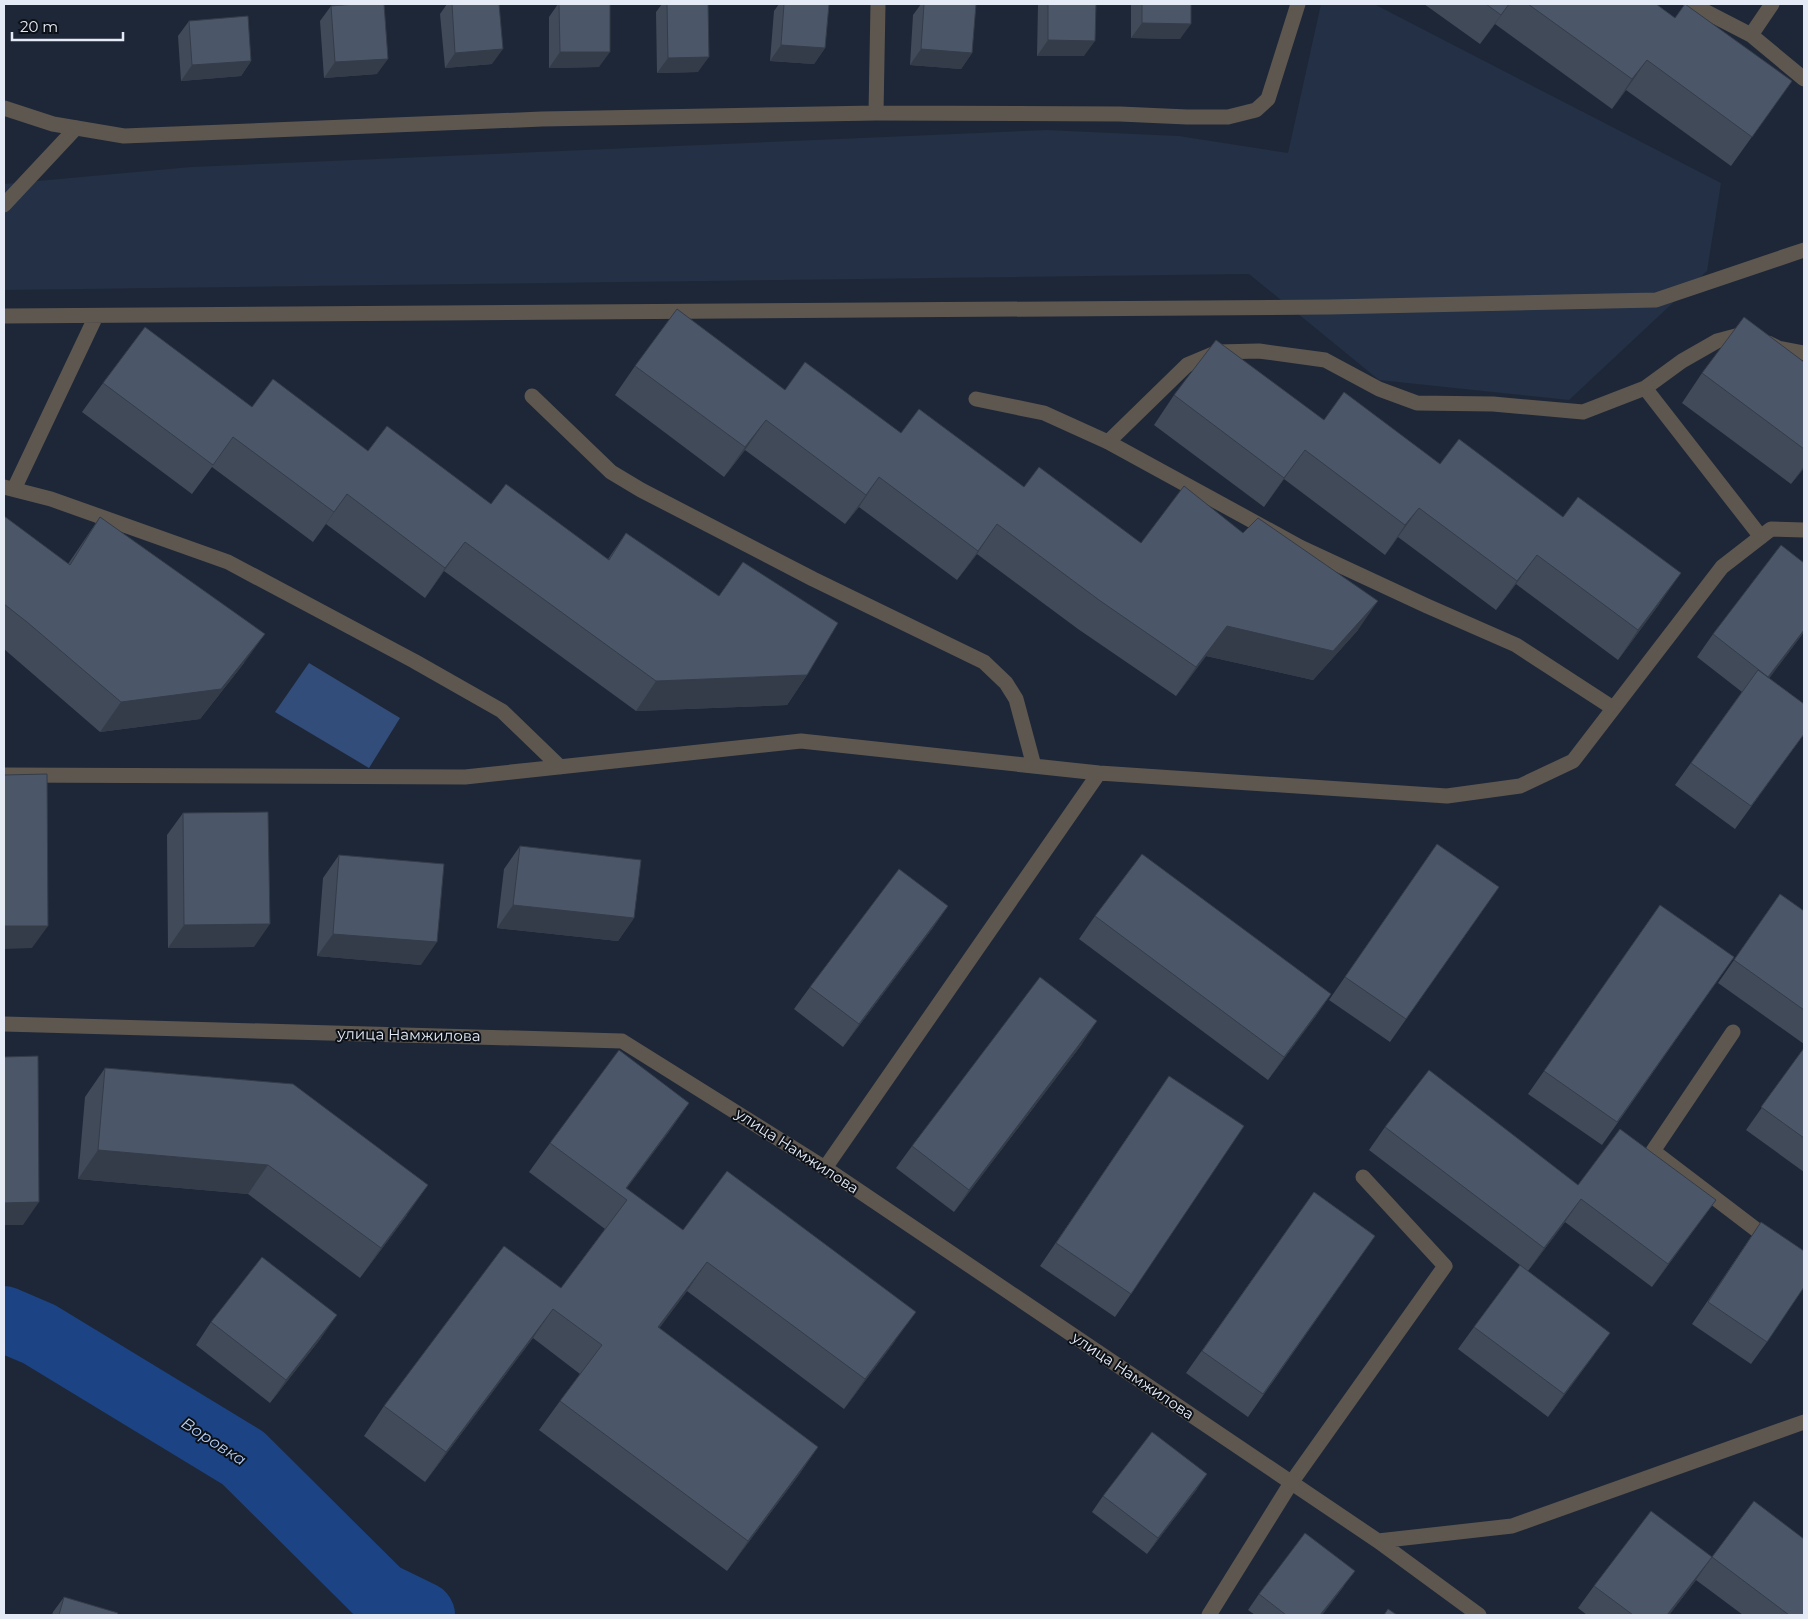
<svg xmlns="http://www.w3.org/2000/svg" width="1808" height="1619" font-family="Montserrat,sans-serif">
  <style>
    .built { fill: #233045 }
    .green { fill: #324d79 }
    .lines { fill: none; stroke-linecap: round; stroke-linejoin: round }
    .river { stroke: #1c4485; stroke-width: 66 }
    .lane { stroke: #5e5750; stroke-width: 15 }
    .street { stroke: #5e5750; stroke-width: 15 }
    .wall { fill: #404a59 }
    .shaded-wall { fill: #343c49 }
    .building { fill: #4b5668; stroke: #343c49 }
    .labels { text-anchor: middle; stroke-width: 4; stroke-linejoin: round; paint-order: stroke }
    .street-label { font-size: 15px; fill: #e5ebf6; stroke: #0c1017 }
    .water-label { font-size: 16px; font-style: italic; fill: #b6cef4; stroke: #0c1017 }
  </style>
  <rect width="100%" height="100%" fill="#1e2737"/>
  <path class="built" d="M1321 4H1374L1721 183 1707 271 1569 400 1379 380 1249 274 4 290V184L191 167 1047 130 1179 136 1288 153Z"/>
  <path class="green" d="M309 663 400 718 369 768 275 712Z"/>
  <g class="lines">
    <path class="river" d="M4 1319 39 1334 243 1458 381 1595 422 1615"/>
    <path class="lane" d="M4 205 76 128
      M1733 1032 1653 1151 1804 1266
      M1291 1483 1445 1266 1363 1177"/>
    <path class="street" d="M1691 4 1751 35
      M1772 4 1751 35 1804 79
      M4 108 53 124 124 136 542 119 876 113 1120 114 1187 117H1228L1256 110 1268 99 1298 4
      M876 113 878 4
      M4 316 1329 307 1656 300 1804 250
      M1768 343 1778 348 1804 353
      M1645 388 1761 537
      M532 396 611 472 641 490 813 579 984 662 1006 683 1016 699 1034 766
      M976 399 1044 413 1108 442 1300 547 1427 606 1516 645 1613 708
      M1108 442 1187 365 1218 352 1259 351 1325 360 1379 389 1417 403 1493 404 1583 412 1645 388 1682 361 1717 341 1747 333
      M4 487 51 499 228 562 414 661 502 711 560 767
      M14 489 96 316
      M4 775 465 777 801 741 1099 773 1447 796 1520 786 1573 761 1722 567 1771 529 1804 530
      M4 1024 622 1041 825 1168 1378 1541 1479 1615
      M825 1168 1099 773
      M1378 1541 1512 1526 1804 1422
      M1209 1615 1291 1483"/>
  </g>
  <path class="wall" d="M447 4H499L492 64 445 68 440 14Z
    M558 4H610L599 67 549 68V17Z
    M662 4H708L698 72 657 73 656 12Z
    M779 4H829L825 48 814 64 770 61 774 11Z
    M921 4H976L972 53 961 69 910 65 913 15Z
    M1038 4H1096L1084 56H1037Z
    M1131 4H1191L1180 39 1131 38Z
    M1424 4H1656L1675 18 1792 81 1731 166 1626 90 1612 109 1495 24 1480 44Z
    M331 6 377 74 324 78 320 21Z
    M189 21 251 61 241 76 181 81 178 36Z
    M1804 362V468L1791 484 1682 403 1702 373Z
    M635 366 785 390 901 433 1024 487 1141 543 1358 630 1313 680 1206 656 1176 696 1078 629 977 554 957 580 859 507 845 524 745 450 724 477 615 395Z
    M103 383 252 407 368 451 491 504 608 559 626 533 807 675 787 705 636 711 444 571 425 598 326 524 313 542 212 467 192 494 82 412Z
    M1174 395 1324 420 1440 464 1660 603 1618 660 1516 584 1496 610 1398 537 1385 555 1284 479 1264 507 1154 425Z
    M4 516 68 564 100 517 244 663 200 719 100 732 4 649Z
    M1804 563V632L1769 678 1804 704V734L1735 829 1675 785 1742 692 1697 657 1713 634Z
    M183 813 254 947 168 948 167 835Z
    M1437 844 1499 887 1390 1042 1329 1000Z
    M520 846 634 918 618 941 497 928 504 869Z
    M339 855 421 965 317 956 323 878Z
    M1780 894 1804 911V1044L1718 983Z
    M1660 905 1734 957 1602 1145 1528 1094Z
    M948 906 932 929 843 1047 794 1009 810 987Z
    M1095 916 1331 994 1315 1017 1268 1080 1079 939Z
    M1082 1044 954 1212 896 1168 912 1146Z
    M1804 1048V1172L1746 1130Z
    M105 1068 407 1215 360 1278 248 1194 78 1179 85 1097Z
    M1169 1076 1131 1294 1115 1317 1040 1266Z
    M689 1103 668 1133 626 1189 683 1230 895 1341 844 1409 687 1291 659 1328 818 1447 798 1476 727 1571 539 1430 560 1401 580 1374 533 1338 425 1482 364 1436 384 1406 561 1288 605 1229 529 1172 550 1143Z
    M1385 1127 1578 1185 1716 1200 1652 1287 1565 1222 1528 1271 1594 1355 1548 1417 1458 1349 1474 1327 1520 1265 1369 1150Z
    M1314 1192 1375 1236 1248 1417 1186 1373Z
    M1761 1222 1767 1342 1751 1364 1692 1324Z
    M211 1322 321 1338 270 1403 196 1345Z
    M1197 1489 1147 1554 1092 1512 1103 1496Z
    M1712 1557 1804 1615H1743L1696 1580 1669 1615H1587L1578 1608 1594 1586Z
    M1344 1586 1322 1615H1255L1248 1610 1259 1594Z
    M64 1597 117 1615H52L53 1612Z"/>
  <path class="shaded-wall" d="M1509 4 1495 24 1480 44 1501 15Z
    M1142 23 1191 24 1180 39 1131 38Z
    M1048 40 1095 41 1084 56H1037Z
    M781 45 825 48 814 64 770 61Z
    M503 49 492 64 445 68 455 53Z
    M921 49 972 53 961 69 910 65Z
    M560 52H610L599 67 549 68Z
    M709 57 698 72 657 73 668 58Z
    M388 59 377 74 324 78 335 62Z
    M1647 60 1626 90 1612 109 1632 79Z
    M251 61 241 76 181 81 192 65Z
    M766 420 745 450 724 477 745 447Z
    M1305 450 1284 479 1264 507 1284 478Z
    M1804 466V468L1791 484Z
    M879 477 859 507 845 524 866 495Z
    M347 494 326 524 313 542 334 512Z
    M1419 508 1398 537 1385 555 1405 525Z
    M997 524 977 554 957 580 978 551Z
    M465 542 444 571 425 598 445 568Z
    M1537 555 1516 584 1496 610 1517 581Z
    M1681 573 1660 603 1618 660 1638 630Z
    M1378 601 1358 630 1313 680 1206 656 1176 696 1196 667 1227 626Z
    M1804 630V632L1753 700 1768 677Z
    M265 634 244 663 200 719 100 732 121 702Z
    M807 675 787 705 636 711 656 681Z
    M513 905 634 918 618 941 497 928Z
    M948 906 932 929 843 1047 859 1024Z
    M270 924 254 947 168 948 184 925Z
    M4 926H48L32 948 4 949Z
    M333 934 437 942 421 965 317 956Z
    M1331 994 1315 1017 1268 1080 1284 1057Z
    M1097 1021 1082 1044 954 1212 969 1190Z
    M689 1103 668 1133 621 1196H620Z
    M98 1150 268 1165 248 1194 78 1179Z
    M428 1185 407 1215 360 1278 381 1248Z
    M1581 1199 1565 1222 1528 1271 1544 1248Z
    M1716 1200 1700 1222 1652 1287 1668 1264Z
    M39 1202 23 1225H4V1203Z
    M707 1262 687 1291 638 1357 658 1327Z
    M553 1309 533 1338 425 1482 446 1452Z
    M916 1312 895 1341 844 1409 865 1379Z
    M337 1315 321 1338 270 1403 286 1380Z
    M1610 1333 1594 1355 1548 1417 1564 1394Z
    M818 1447 798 1476 727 1571 748 1541Z
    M1207 1474 1197 1489 1147 1554 1158 1538Z
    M1712 1557 1696 1580 1669 1615H1667Z
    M1355 1571 1322 1615H1320Z"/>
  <path class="building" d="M357 4H384L388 59 335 62 331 6Z
    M452 4H499L503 49 455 53Z
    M559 4H610V52H560Z
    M667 4H708L709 57 668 58Z
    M784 4H829L825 48 781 45Z
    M924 4H976L972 53 921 49Z
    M1048 4H1096L1095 41 1048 40Z
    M1142 4H1191V24L1142 23Z
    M1486 4H1509L1501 15Z
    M1528 4H1656L1675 18 1685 4 1792 81 1752 137 1647 60 1632 79Z
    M248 16 251 61 192 65 189 21Z
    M677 309 785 390 805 362 901 433 919 409 1024 487 1039 467 1141 543 1184 486 1243 533 1258 518 1378 601 1333 651 1227 626 1196 667 1099 600 997 524 978 551 879 477 866 495 766 420 745 447 635 366Z
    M1744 317 1804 362V449L1702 373Z
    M145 327 252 407 273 379 368 451 387 426 491 504 506 484 609 560 626 533 719 596 743 562 838 623 807 675 656 681 465 542 445 568 347 494 334 512 233 437 213 465 103 383Z
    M1216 340 1324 420 1344 392 1440 464 1459 439 1563 517 1578 497 1681 573 1638 630 1537 555 1517 581 1419 508 1405 525 1305 450 1284 478 1174 395Z
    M4 516 70 565 100 517 265 634 221 689 121 702 27 622 4 604Z
    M1781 545 1804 563V630L1768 677 1713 634Z
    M1758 670 1804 704V734L1751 806 1691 763Z
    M47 774 48 926H4V775Z
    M268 812 270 924 184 925 183 813Z
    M1437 844 1499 887 1406 1019 1345 977Z
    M520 846 641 860 634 918 513 905Z
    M1142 854 1331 994 1284 1057 1095 916Z
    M339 855 444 864 437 942 333 934Z
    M899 869 948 906 859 1024 810 987Z
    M1780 894 1804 911V1010L1734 960Z
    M1660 905 1734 957 1617 1122 1544 1071Z
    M1040 977 1097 1021 969 1190 912 1146Z
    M1804 1048V1138L1761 1107Z
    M619 1050 689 1103 626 1188 683 1230 727 1171 916 1312 865 1379 707 1262 658 1327 818 1447 748 1541 560 1401 602 1345 553 1309 446 1452 384 1406 504 1246 561 1288 627 1200 550 1143Z
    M38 1056 39 1202 4 1203V1057Z
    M105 1068 293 1084 428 1185 381 1248 268 1165 98 1150Z
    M1429 1070 1578 1185 1620 1129 1716 1200 1668 1264 1581 1199 1544 1248 1385 1127Z
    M1169 1076 1244 1126 1131 1294 1056 1243Z
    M1314 1192 1375 1236 1263 1394 1202 1351Z
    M1761 1222 1804 1251V1287L1767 1342 1708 1302Z
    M262 1257 337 1315 286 1380 211 1322Z
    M1520 1265 1610 1333 1564 1394 1474 1327Z
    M1152 1432 1207 1474 1158 1538 1103 1496Z
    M1754 1501 1804 1539V1615H1789L1712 1557Z
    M1651 1511 1712 1557 1667 1615H1633L1594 1586Z
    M1305 1533 1355 1571 1320 1615H1286L1259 1594Z
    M64 1597 118 1613 117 1615H59Z
    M1388 1609 1397 1615H1384Z"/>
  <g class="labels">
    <g class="street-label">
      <text transform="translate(409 1035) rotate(1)" y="5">улица Намжилова</text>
      <text transform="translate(797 1151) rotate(33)" y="5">улица Намжилова</text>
      <text transform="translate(1133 1376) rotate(34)" y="5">улица Намжилова</text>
    </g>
    <g class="water-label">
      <text transform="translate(214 1441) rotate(33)" y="6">Воровка</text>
    </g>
  </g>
  <rect width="1808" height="1619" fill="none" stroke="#e5ebf6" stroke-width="10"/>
  <path d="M12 32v8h111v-8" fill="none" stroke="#e5ebf6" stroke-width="2.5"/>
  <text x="20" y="32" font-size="15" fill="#e5ebf6" stroke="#0c1017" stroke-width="4" paint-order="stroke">20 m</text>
</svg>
